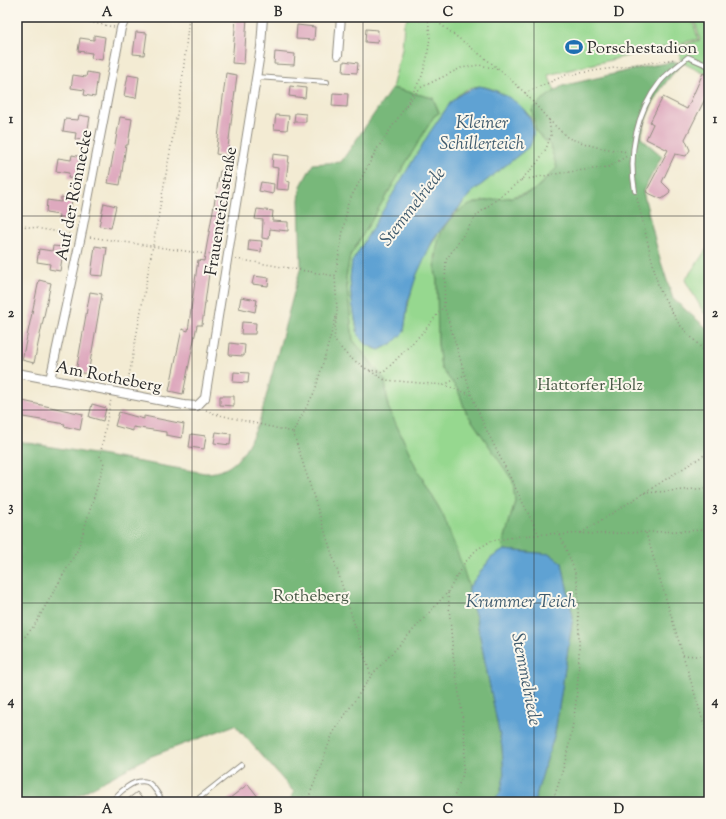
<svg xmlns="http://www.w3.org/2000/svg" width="726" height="819" font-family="'Sorts Mill Goudy',serif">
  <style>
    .green { fill: #96d88f; stroke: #60825d }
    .forest { fill: #78b87a; stroke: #527252 }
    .water { fill: #5ea2d3; stroke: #44667f }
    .building { fill: #dea9be }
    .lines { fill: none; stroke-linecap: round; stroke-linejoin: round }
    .lane-casing { stroke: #8f8b7f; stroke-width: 6 }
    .street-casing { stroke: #8f8b7f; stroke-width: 10 }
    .path { stroke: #8f8b7f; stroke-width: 1.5; stroke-dasharray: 1 3; stroke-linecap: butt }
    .lane { stroke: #fff; stroke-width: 4 }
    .street { stroke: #fff; stroke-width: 8 }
    .grid { fill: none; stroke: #2b2b2b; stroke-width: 1; stroke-opacity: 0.55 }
    .labels { text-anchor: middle; stroke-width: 4; stroke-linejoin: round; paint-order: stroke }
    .poi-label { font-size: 17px; fill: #2b2b2b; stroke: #fbf7ec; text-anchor: start }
    .street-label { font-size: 17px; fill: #2b2b2b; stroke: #fbf7ec }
    .park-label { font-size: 17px; fill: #465644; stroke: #fbf7ec }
    .water-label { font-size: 18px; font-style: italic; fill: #3f5b6e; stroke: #fbf7ec }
    .neatline { fill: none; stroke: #2b2b2b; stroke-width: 1.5 }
    .grid-label { font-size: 13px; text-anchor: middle; font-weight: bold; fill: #2b2b2b }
  </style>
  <rect width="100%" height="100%" fill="#fbf7ec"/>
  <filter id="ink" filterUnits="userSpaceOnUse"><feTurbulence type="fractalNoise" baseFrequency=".025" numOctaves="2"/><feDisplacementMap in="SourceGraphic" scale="8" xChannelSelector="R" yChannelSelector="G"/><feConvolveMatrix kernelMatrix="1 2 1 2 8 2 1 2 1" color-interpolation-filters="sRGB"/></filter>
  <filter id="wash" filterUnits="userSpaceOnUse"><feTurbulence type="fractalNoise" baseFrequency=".012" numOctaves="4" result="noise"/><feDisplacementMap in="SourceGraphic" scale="16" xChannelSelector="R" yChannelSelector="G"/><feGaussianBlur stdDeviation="0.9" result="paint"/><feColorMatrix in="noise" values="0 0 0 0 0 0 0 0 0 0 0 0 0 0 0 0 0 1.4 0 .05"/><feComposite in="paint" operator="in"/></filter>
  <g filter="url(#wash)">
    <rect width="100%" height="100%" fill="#f3ebd3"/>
    <path class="green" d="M408 17H692L698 39 548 75 555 91 542 100 532 110 536 132 550 145 557 168 533 191 503 199 482 201 456 212 471 193 530 146 532 119C522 105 492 82 473 87 465 89 456 96 451 102 435 123 422 146 408 169 390 200 371 231 352 262L350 278 351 296 358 335 373 348 379 350 385 347 404 332C409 289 420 255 448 221 438 239 431 260 437 280L438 344 441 368 458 390 466 412 513 481 515 501 503 545 504 550 491 558 469 587 443 515 417 469 388 407 385 380 353 340 346 278 350 256 434 116 439 113 433 98 392 88 402 49 404 24Z
      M694 17H709V76L683 63 680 59V46L700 40Z
      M709 246V315L704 313 685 280Z"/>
    <path class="forest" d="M674 62 683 63C661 85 647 107 641 138L662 156 643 191 659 256 673 299 709 330V802H534L555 733 573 617 562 563 550 554 504 550 503 545 515 501 513 481 466 412 458 390 441 368 438 344 437 280C434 268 436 259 437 247 441 223 460 204 484 201 500 198 518 198 532 191 541 186 549 175 557 168L550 145 536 132 532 110 542 100 562 86 648 66Z
      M392 88 433 98 439 113 434 116 350 256 346 278 353 340 385 380 388 407 417 469 443 515 462 565 469 587V598L476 617 502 747 504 777 500 793 493 802H289L294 792 235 725 149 757 69 800 58 802H17V441L205 473C237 473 246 449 259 423L301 266 299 200 301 186 313 164 341 162Z"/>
    <path class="water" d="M479 86C506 91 545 114 530 146L471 193 434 238 417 274 408 302 404 332 393 343 379 350 367 345 358 335 351 296 350 278 352 262 430 132 451 102 462 93Z
      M504 550 550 554 562 563 573 617 555 733 534 802H493L500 793 504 777 502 747 476 617 469 598V587L491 558Z"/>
    <g id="blocks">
      <path class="building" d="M236 17H247L244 64 232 63Z
        M297 25 315 27 314 40 296 39Z
        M366 29 378 30 377 43 365 42Z
        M136 32 147 33 144 55 133 54Z
        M94 35 105 37 102 60 91 58 92 53 78 51 80 38 94 40Z
        M275 52 295 54 294 65 274 64Z
        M344 61 358 63 357 73 343 72Z
        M87 72 98 74 95 97 84 95 85 90 71 88 73 75 86 77Z
        M226 73 237 75 227 156 216 154Z
        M703 73 709 76V91L685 139 690 150 686 156 675 154 662 182 670 190 669 194 662 199 657 197 646 192 668 150 646 139 653 124 650 122 663 97 687 109Z
        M128 75 139 77 136 98 124 96Z
        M290 86 306 88 305 98 289 96Z
        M333 93 348 94 347 107 332 106Z
        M295 113 306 114V122H294Z
        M79 115 90 117 86 140 75 139 76 133 63 131 65 119 78 120Z
        M276 115 289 116 287 130 274 129Z
        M120 117 132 119 128 145H126L120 185 108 183Z
        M273 154 289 156 286 181 290 182 289 190 276 189 278 168 272 167Z
        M72 155 83 157 79 180 68 178 69 173 56 171 58 158 71 160Z
        M220 171 229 173 215 251H212L202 325H197L183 394 169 391 182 329 188 331 198 260 204 261Z
        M261 182 274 184 273 194 259 191Z
        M61 197 72 199 69 222 58 220 59 215 46 213 47 200 61 202Z
        M104 203 116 206 111 228 99 226Z
        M257 209 273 211 272 221 288 222V231L270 229 269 239 262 238 263 220 255 219Z
        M249 240 262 241 261 252 248 250Z
        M53 246 64 247 60 271 49 269 50 264 37 262 39 249 52 251Z
        M95 246 107 248 103 276 91 275Z
        M254 276 269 278 268 286 252 284Z
        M39 280 51 283 34 363 22 360Z
        M90 292 102 294 88 374 76 372Z
        M241 297 257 300 255 312 239 308Z
        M242 322 256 323 255 334H241Z
        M230 343 245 345 244 356 229 355Z
        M234 372 249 373 248 383 233 382Z
        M220 396H234V406L220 405Z
        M18 400 83 414 80 430 64 426 65 424 17 416Z
        M92 404 106 408 103 421 89 417Z
        M119 412 144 419V416L184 424 182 438 166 435V432L133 427V431L115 426Z
        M216 432 231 434 230 445 214 443Z
        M191 434 206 436 204 449 189 447Z
        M248 784 259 798 253 802H225Z
        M137 792 145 802H124Z"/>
    </g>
  </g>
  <g filter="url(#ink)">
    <use href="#blocks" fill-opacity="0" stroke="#8f8b7f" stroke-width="1"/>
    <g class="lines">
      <g class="lane-casing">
        <path id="lane" d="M257 77 327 82
          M635 191C628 154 636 112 660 82 667 73 679 65 688 57L709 66
          M112 802C118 793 134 778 147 782 154 785 159 796 163 802
          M194 802 241 765"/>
      </g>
      <g class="street-casing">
        <path id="street" d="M338 55 341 17
          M17 373 184 405 197 406 205 398 261 47 263 17
          M50 380 81 236 121 28 126 17"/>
      </g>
      <path class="path" d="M66 17 114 27
        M428 17 430 37 427 58 422 76 402 112 377 149 348 203 335 276 337 310 334 340 349 357 368 370 384 372 425 330 444 306
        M431 17 499 69 525 93 549 120 551 135 546 149 537 163 521 180 477 215 446 260 444 306 471 394 484 425 539 535
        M525 93 566 75 676 59
        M406 106 420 88 461 68 479 65 498 69
        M549 120 568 138 596 147 628 152
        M521 180 561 173 609 167 627 156
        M637 198 659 289 679 324 709 356
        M17 225 72 234
        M17 234 19 225
        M90 237 219 256
        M236 259 335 276
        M336 317 315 391 293 432 371 676
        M370 371 385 380 444 385 470 394
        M444 385 464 375
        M127 387 181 92 189 17
        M206 410 215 414 293 432
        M644 493 709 488
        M581 533 709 452
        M646 533 709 741
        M448 593 453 655 462 713 465 746 463 774 452 802
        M17 646 34 626 78 549 104 464 100 456 111 399
        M683 655 709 657
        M307 802 333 733 371 676 448 592 463 565 476 550 491 541 521 536 560 533V535L580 533 593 534 709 530
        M552 802C575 743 582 674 578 611 578 600 579 588 576 577 573 563 565 549 560 535"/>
      <use href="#lane" class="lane"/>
      <use href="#street" class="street"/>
    </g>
  </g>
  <path class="grid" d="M192 17V802M363 17V802M534 17V802M17 216H709M17 410H709M17 603H709"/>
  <defs>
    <g id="stadium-bare" transform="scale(1.38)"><path d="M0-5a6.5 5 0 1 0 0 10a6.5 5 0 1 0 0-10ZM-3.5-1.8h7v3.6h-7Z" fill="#1f6fb2" stroke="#fbf7ec" stroke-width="2.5" paint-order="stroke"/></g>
  </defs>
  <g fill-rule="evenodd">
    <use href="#stadium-bare" x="574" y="47"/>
  </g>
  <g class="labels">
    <g class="poi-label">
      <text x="587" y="53">Porschestadion</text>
    </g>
    <g class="street-label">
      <text transform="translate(73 195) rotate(-79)" y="6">Auf der Rönnecke</text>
      <text transform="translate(220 211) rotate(-81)" y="6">Frauenteichstraße</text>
      <text transform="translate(109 376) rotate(11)" y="6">Am Rotheberg</text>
    </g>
    <g class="park-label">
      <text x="590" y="390">Hattorfer Holz</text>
      <text x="311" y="601">Rotheberg</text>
    </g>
    <g class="water-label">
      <text x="482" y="128">Kleiner<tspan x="482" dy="21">Schillerteich</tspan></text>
      <text transform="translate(412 206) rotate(-52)" y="6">Stemmelriede</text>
      <text x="521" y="607">Krummer Teich</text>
      <text transform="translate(527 679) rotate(79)" y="6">Stemmelriede</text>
    </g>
  </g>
  <rect width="726" height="819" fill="none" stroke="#fbf7ec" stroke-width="44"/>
  <rect x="22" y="22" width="682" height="775" class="neatline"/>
  <g class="grid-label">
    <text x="107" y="16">A</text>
    <text x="278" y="16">B</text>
    <text x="448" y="16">C</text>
    <text x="619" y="16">D</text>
    <text x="11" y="123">1</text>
    <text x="715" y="123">1</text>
    <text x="11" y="317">2</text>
    <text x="715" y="317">2</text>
    <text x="11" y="511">3</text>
    <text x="715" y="511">3</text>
    <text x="11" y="705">4</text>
    <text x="715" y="705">4</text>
    <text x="107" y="813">A</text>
    <text x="278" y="813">B</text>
    <text x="448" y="813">C</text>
    <text x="619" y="813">D</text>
  </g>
</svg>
